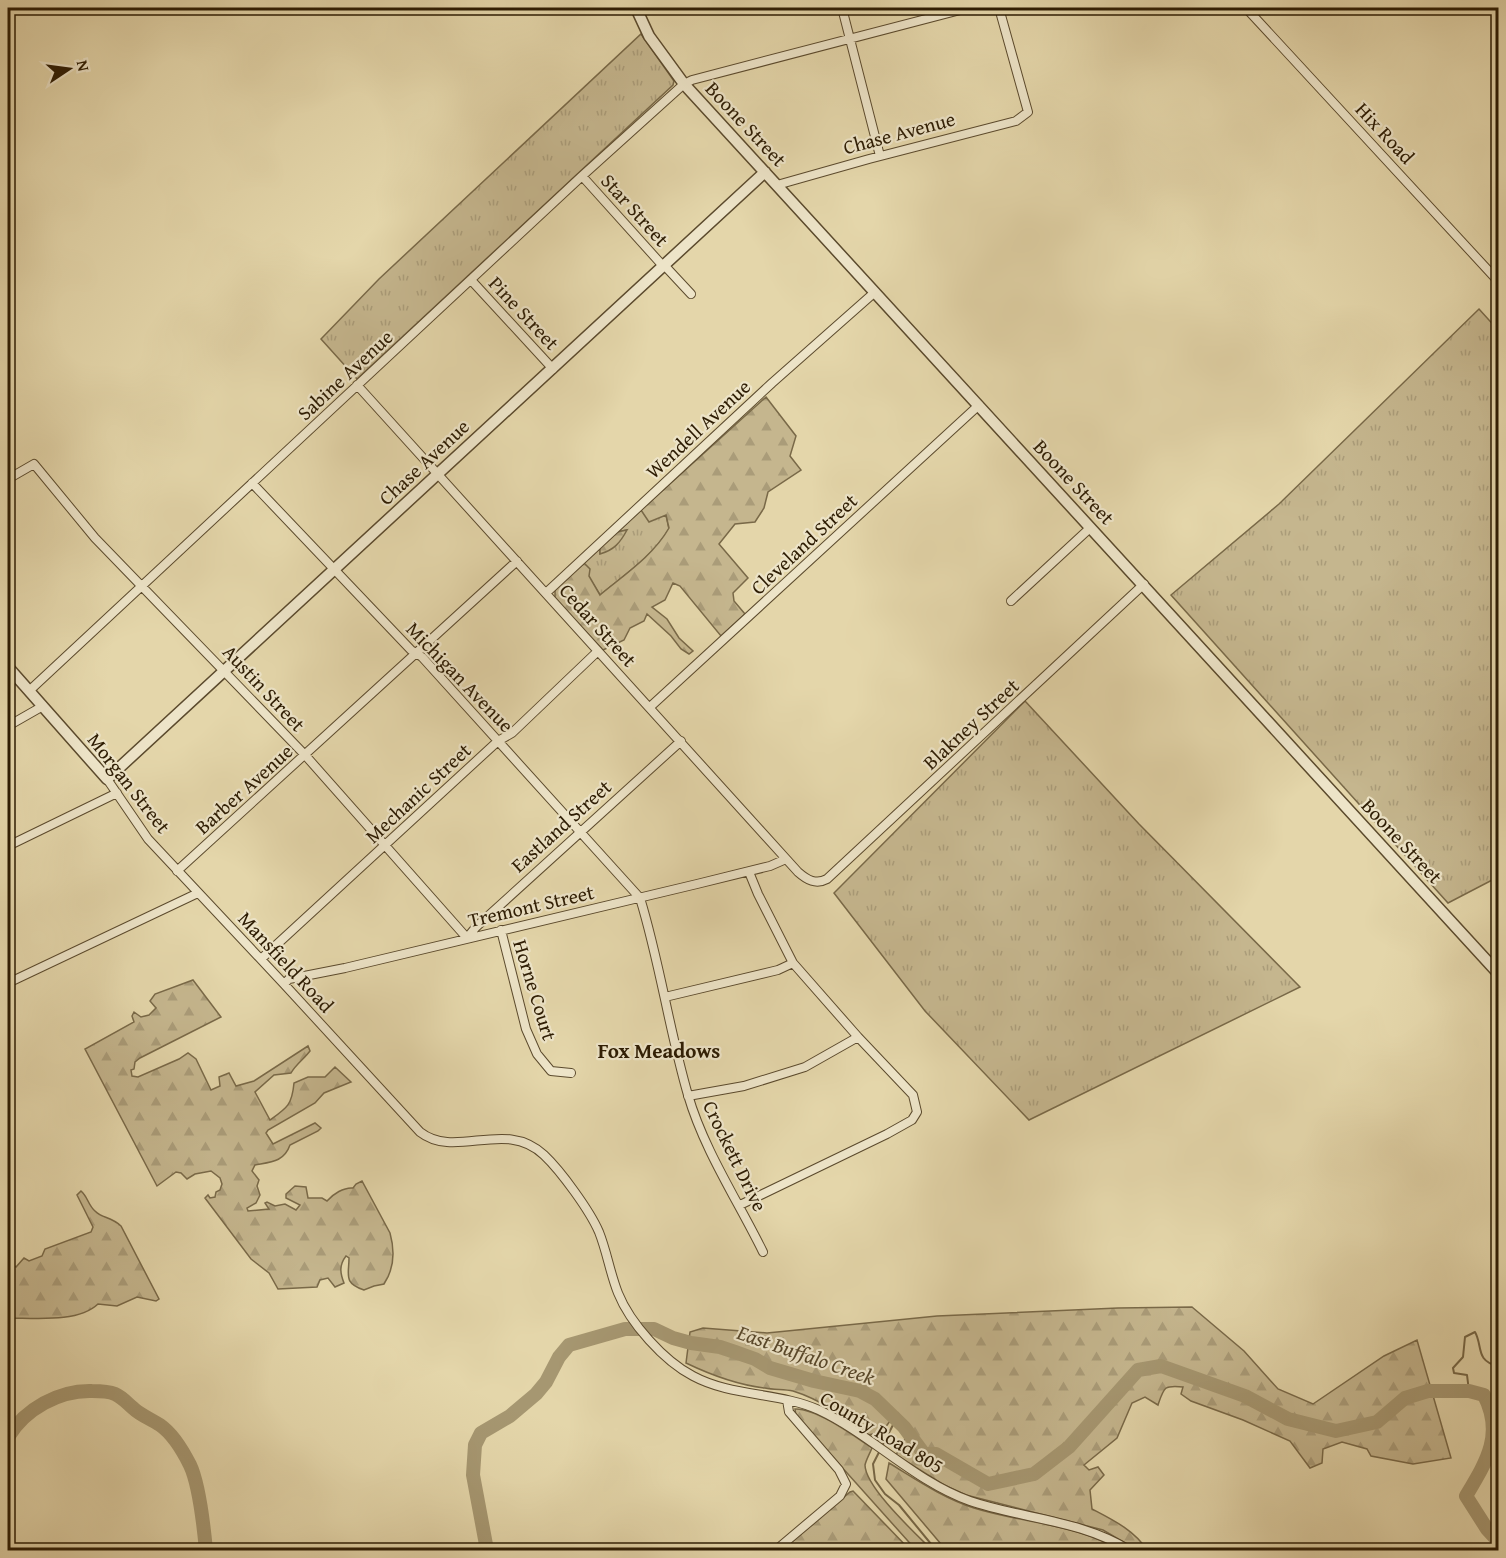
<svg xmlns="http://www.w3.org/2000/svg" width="1506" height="1558" font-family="'Gentium Book Plus',serif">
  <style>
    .grass { fill: url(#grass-tufts); stroke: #796948; stroke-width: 1.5 }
    .forest { fill: url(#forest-firs); stroke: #796948; stroke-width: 1.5 }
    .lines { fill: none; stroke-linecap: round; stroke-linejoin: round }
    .stream { stroke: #766645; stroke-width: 2 }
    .river { stroke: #a69771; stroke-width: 14 }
    .minor-casing { stroke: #5b4a2d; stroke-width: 10 }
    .tertiary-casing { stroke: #5b4a2d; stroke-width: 13 }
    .minor { stroke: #ede4c8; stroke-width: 8 }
    .tertiary { stroke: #ede4c8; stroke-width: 10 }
    .labels { text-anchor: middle; stroke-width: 4.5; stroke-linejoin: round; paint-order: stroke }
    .street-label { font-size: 20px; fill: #2d1c03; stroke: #ede4c8 }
    .neighbourhood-label { font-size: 21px; font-weight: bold; fill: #2d1c03; stroke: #ede4c8 }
    .water-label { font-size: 21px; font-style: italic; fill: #57472a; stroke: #ede4c8 }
  </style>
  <defs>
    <pattern id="grass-tufts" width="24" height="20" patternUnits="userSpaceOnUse" patternTransform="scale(1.5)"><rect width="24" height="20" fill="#c5b68e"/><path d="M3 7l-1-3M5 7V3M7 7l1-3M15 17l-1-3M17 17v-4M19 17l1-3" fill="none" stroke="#aa9c79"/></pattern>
    <pattern id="forest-firs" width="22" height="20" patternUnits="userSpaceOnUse" patternTransform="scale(1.5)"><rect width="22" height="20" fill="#c5b68e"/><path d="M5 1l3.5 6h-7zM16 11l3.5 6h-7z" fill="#aa9c79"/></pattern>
  </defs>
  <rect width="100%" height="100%" fill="#e4d6aa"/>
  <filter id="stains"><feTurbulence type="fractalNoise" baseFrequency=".00333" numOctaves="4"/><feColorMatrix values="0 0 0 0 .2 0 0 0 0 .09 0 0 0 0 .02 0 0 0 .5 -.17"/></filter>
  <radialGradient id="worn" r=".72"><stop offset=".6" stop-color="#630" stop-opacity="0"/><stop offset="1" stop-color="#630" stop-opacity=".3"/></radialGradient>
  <path class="grass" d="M641 34 674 81 673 85 357 379 321 339 379 279Z
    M1479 309 1498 330V877L1448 903 1171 595 1279 504Z
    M641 510 666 515 669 529C653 556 624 575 600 595L588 576 584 563 600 548V553L626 530 617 532Z
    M1025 701 1139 824 1300 987 1029 1120 925 1011 834 893Z"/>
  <path class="forest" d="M766 397 796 436 790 456 801 470 768 492 764 508 755 522 735 524 719 544 748 578 733 593 734 601 745 614 721 636 680 586 673 583 665 600 652 607 667 619 679 638 693 651 689 654 681 649 671 636 647 614 644 621 630 628 624 640 603 650 557 601 555 597V589L584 563 590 569 589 576 600 595C624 575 653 556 669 528L666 515 649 522 641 510Z
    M627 530C620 543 614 550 600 554V548L617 532Z
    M193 980 221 1017 140 1058 135 1062 134 1069 131 1070 132 1076 138 1077 179 1059 188 1053 196 1059 211 1090 220 1086 219 1077 229 1073 236 1086 254 1081 308 1046 310 1051C304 1059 296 1064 291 1073L274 1075 255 1092 270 1120C287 1108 292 1105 294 1083L308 1077H325L335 1067 351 1082 324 1093 315 1103 268 1130 266 1133 273 1144 315 1123 321 1128 318 1131 290 1145C284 1162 271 1162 255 1165L252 1171 259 1180 257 1186 260 1195 256 1203 247 1208 248 1211 269 1209 265 1203 267 1202 275 1206 285 1204 296 1210 300 1205 286 1198V1194L295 1186 306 1187 308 1198H322L327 1201C333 1194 344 1187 353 1188L356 1184 362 1181 390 1233C395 1251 394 1269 384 1284L374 1286 364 1290C343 1283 349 1275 349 1258L346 1256C339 1265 340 1273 344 1283L335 1287 328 1278 320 1280 317 1287 278 1289 269 1273 251 1259 205 1198 208 1195 210 1198 215 1197 216 1192 220 1190 222 1184 220 1178 211 1171 195 1174 187 1179 181 1173 176 1172 157 1186 85 1049 134 1022 132 1016 134 1012 141 1017 149 1015 156 1008 150 1001 155 994Z
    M81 1191C88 1197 88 1205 95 1211 103 1219 110 1216 121 1226L159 1299 156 1301 137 1297 117 1306 98 1304C78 1323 35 1318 8 1318V1267L11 1264 16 1267 24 1258 29 1261 42 1256 45 1249 91 1232 93 1227 77 1195Z
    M1192 1307 1244 1351 1278 1389 1313 1404 1384 1356 1417 1340 1451 1458 1413 1464 1371 1456 1367 1449 1342 1442 1323 1449 1322 1463 1310 1468 1290 1441 1243 1420 1191 1401 1181 1394 1183 1387C1164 1385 1164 1387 1158 1405L1145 1397 1132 1403 1117 1438 1084 1465 1089 1470 1098 1467 1104 1475 1090 1490 1092 1509C1113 1520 1134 1530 1147 1550H1137L1103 1530 966 1495 944 1485 896 1455 906 1437 890 1421 882 1432 868 1435C844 1417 822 1400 793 1391 784 1389 774 1390 765 1388 738 1385 711 1375 686 1363L690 1332 703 1328 767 1333 937 1316 1118 1308Z
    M795 1409C816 1408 854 1436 872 1448 870 1453 866 1460 865 1465 865 1487 916 1534 932 1550H916L796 1416Z
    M889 1463C917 1480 943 1498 974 1508 1022 1523 1077 1524 1119 1550H946L886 1479Z
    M853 1491 910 1550H782L850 1492Z"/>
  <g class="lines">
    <path class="stream" d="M1469 1391 1467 1375 1454 1373 1453 1368 1463 1357 1465 1337 1475 1332C1483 1346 1475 1361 1498 1366
      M896 1419 873 1464 875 1480 885 1494 899 1505 936 1550"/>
    <path class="river" d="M8 1437C25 1409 59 1390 92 1391 100 1391 108 1391 115 1394 122 1397 127 1403 133 1408 140 1415 151 1419 160 1425 173 1434 183 1451 190 1465 199 1484 204 1529 206 1550
      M487 1550 473 1475 475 1445 481 1433 510 1416 536 1394 546 1382 559 1357 569 1345 625 1329H654L673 1338 691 1343 720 1347 735 1352 755 1359 770 1368 814 1381 860 1391 875 1399 904 1427 924 1454H936L988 1484 1034 1474 1069 1447 1138 1370 1161 1366 1245 1396 1288 1419 1336 1431 1377 1422 1405 1398 1428 1391H1469L1484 1395C1504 1434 1487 1461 1466 1496L1487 1529 1498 1541"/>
    <g class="minor-casing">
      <path id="minor" d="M842 8 880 156
        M1246 8 1498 281
        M582 176 663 266
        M777 185 869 159 1016 121 1028 112 999 8
        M664 265 691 294
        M471 280 553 369
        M357 385 798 872C807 880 816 885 827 879L1144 584
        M8 479 34 464 95 538 305 755 467 938 476 927 681 741
        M252 483 411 650 422 657 640 898C660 963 669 1030 688 1095 704 1150 738 1201 763 1252
        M546 593 772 383 875 292
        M1011 601 1090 528
        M29 691 582 176 684 84 692 80 968 8
        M650 707 979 405
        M8 726 43 706
        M107 779 148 839 284 984 420 1132C456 1160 505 1118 544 1155 561 1171 590 1211 599 1232 607 1252 610 1273 618 1293 630 1323 664 1361 693 1376 732 1397 779 1392 819 1410 872 1435 914 1481 970 1501 1023 1519 1081 1520 1129 1550
        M8 846 117 793
        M177 871 517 561
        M501 930 526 1029 537 1054 551 1071 571 1073
        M261 959 498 741 512 733 598 651
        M8 983 198 893
        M284 984 289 979 345 968 697 884 770 866 786 859
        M665 997 778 970 793 963
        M688 1096 744 1086 805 1067 858 1037
        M740 1205 887 1134 912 1120 917 1112 913 1095 858 1037 793 963 758 894 749 872
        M776 1550 840 1496 846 1484 839 1470 789 1412 787 1400"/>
    </g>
    <g class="tertiary-casing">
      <path id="tertiary" d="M636 8 649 36 684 84 1498 973
        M8 667 107 779 765 172"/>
    </g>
    <use href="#minor" class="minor"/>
    <use href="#tertiary" class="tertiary"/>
  </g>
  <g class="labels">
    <g class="street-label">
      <text transform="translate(746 124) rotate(47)" y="7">Boone Street</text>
      <text transform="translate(899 133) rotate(-15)" y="7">Chase Avenue</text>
      <text transform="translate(1385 133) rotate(47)" y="7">Hix Road</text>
      <text transform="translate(635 210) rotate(48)" y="7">Star Street</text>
      <text transform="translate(524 313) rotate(47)" y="7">Pine Street</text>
      <text transform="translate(345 375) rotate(-43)" y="7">Sabine Avenue</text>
      <text transform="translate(698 429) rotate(-43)" y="7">Wendell Avenue</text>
      <text transform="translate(424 462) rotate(-43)" y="7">Chase Avenue</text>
      <text transform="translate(1074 482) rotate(47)" y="7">Boone Street</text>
      <text transform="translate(804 544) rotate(-43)" y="7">Cleveland Street</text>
      <text transform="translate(598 625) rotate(48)" y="7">Cedar Street</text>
      <text transform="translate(460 677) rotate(46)" y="7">Michigan Avenue</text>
      <text transform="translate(264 688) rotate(47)" y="7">Austin Street</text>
      <text transform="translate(971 724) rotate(-43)" y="7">Blakney Street</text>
      <text transform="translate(129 783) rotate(52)" y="7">Morgan Street</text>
      <text transform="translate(244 789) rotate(-42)" y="7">Barber Avenue</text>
      <text transform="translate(418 793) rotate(-43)" y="7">Mechanic Street</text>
      <text transform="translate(561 826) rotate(-42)" y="7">Eastland Street</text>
      <text transform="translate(1402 841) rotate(47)" y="7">Boone Street</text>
      <text transform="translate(531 906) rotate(-13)" y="7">Tremont Street</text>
      <text transform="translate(286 962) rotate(47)" y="7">Mansfield Road</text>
      <text transform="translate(535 990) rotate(73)" y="7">Horne Court</text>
      <text transform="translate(735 1156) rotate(64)" y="7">Crockett Drive</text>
      <text transform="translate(882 1432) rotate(31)" y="7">County Road 805</text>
    </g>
    <g class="neighbourhood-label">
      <text x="659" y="1058">Fox Meadows</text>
    </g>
    <g class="water-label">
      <text transform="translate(806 1355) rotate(19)" y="7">East Buffalo Creek</text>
    </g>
  </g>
  <rect width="1506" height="1558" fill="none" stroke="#e4d6aa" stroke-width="30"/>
  <rect x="9" y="9" width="1488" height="1540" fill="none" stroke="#2d1c03" stroke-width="3"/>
  <rect x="15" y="15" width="1476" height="1528" fill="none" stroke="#2d1c03" stroke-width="1.5"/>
  <g transform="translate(69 69) rotate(77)" stroke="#ede4c8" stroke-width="4.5" paint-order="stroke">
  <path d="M0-4.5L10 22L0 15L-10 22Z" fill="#2d1c03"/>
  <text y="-9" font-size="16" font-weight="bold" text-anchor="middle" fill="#2d1c03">N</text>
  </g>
  <rect width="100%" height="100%" filter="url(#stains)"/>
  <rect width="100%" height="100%" fill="url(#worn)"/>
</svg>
